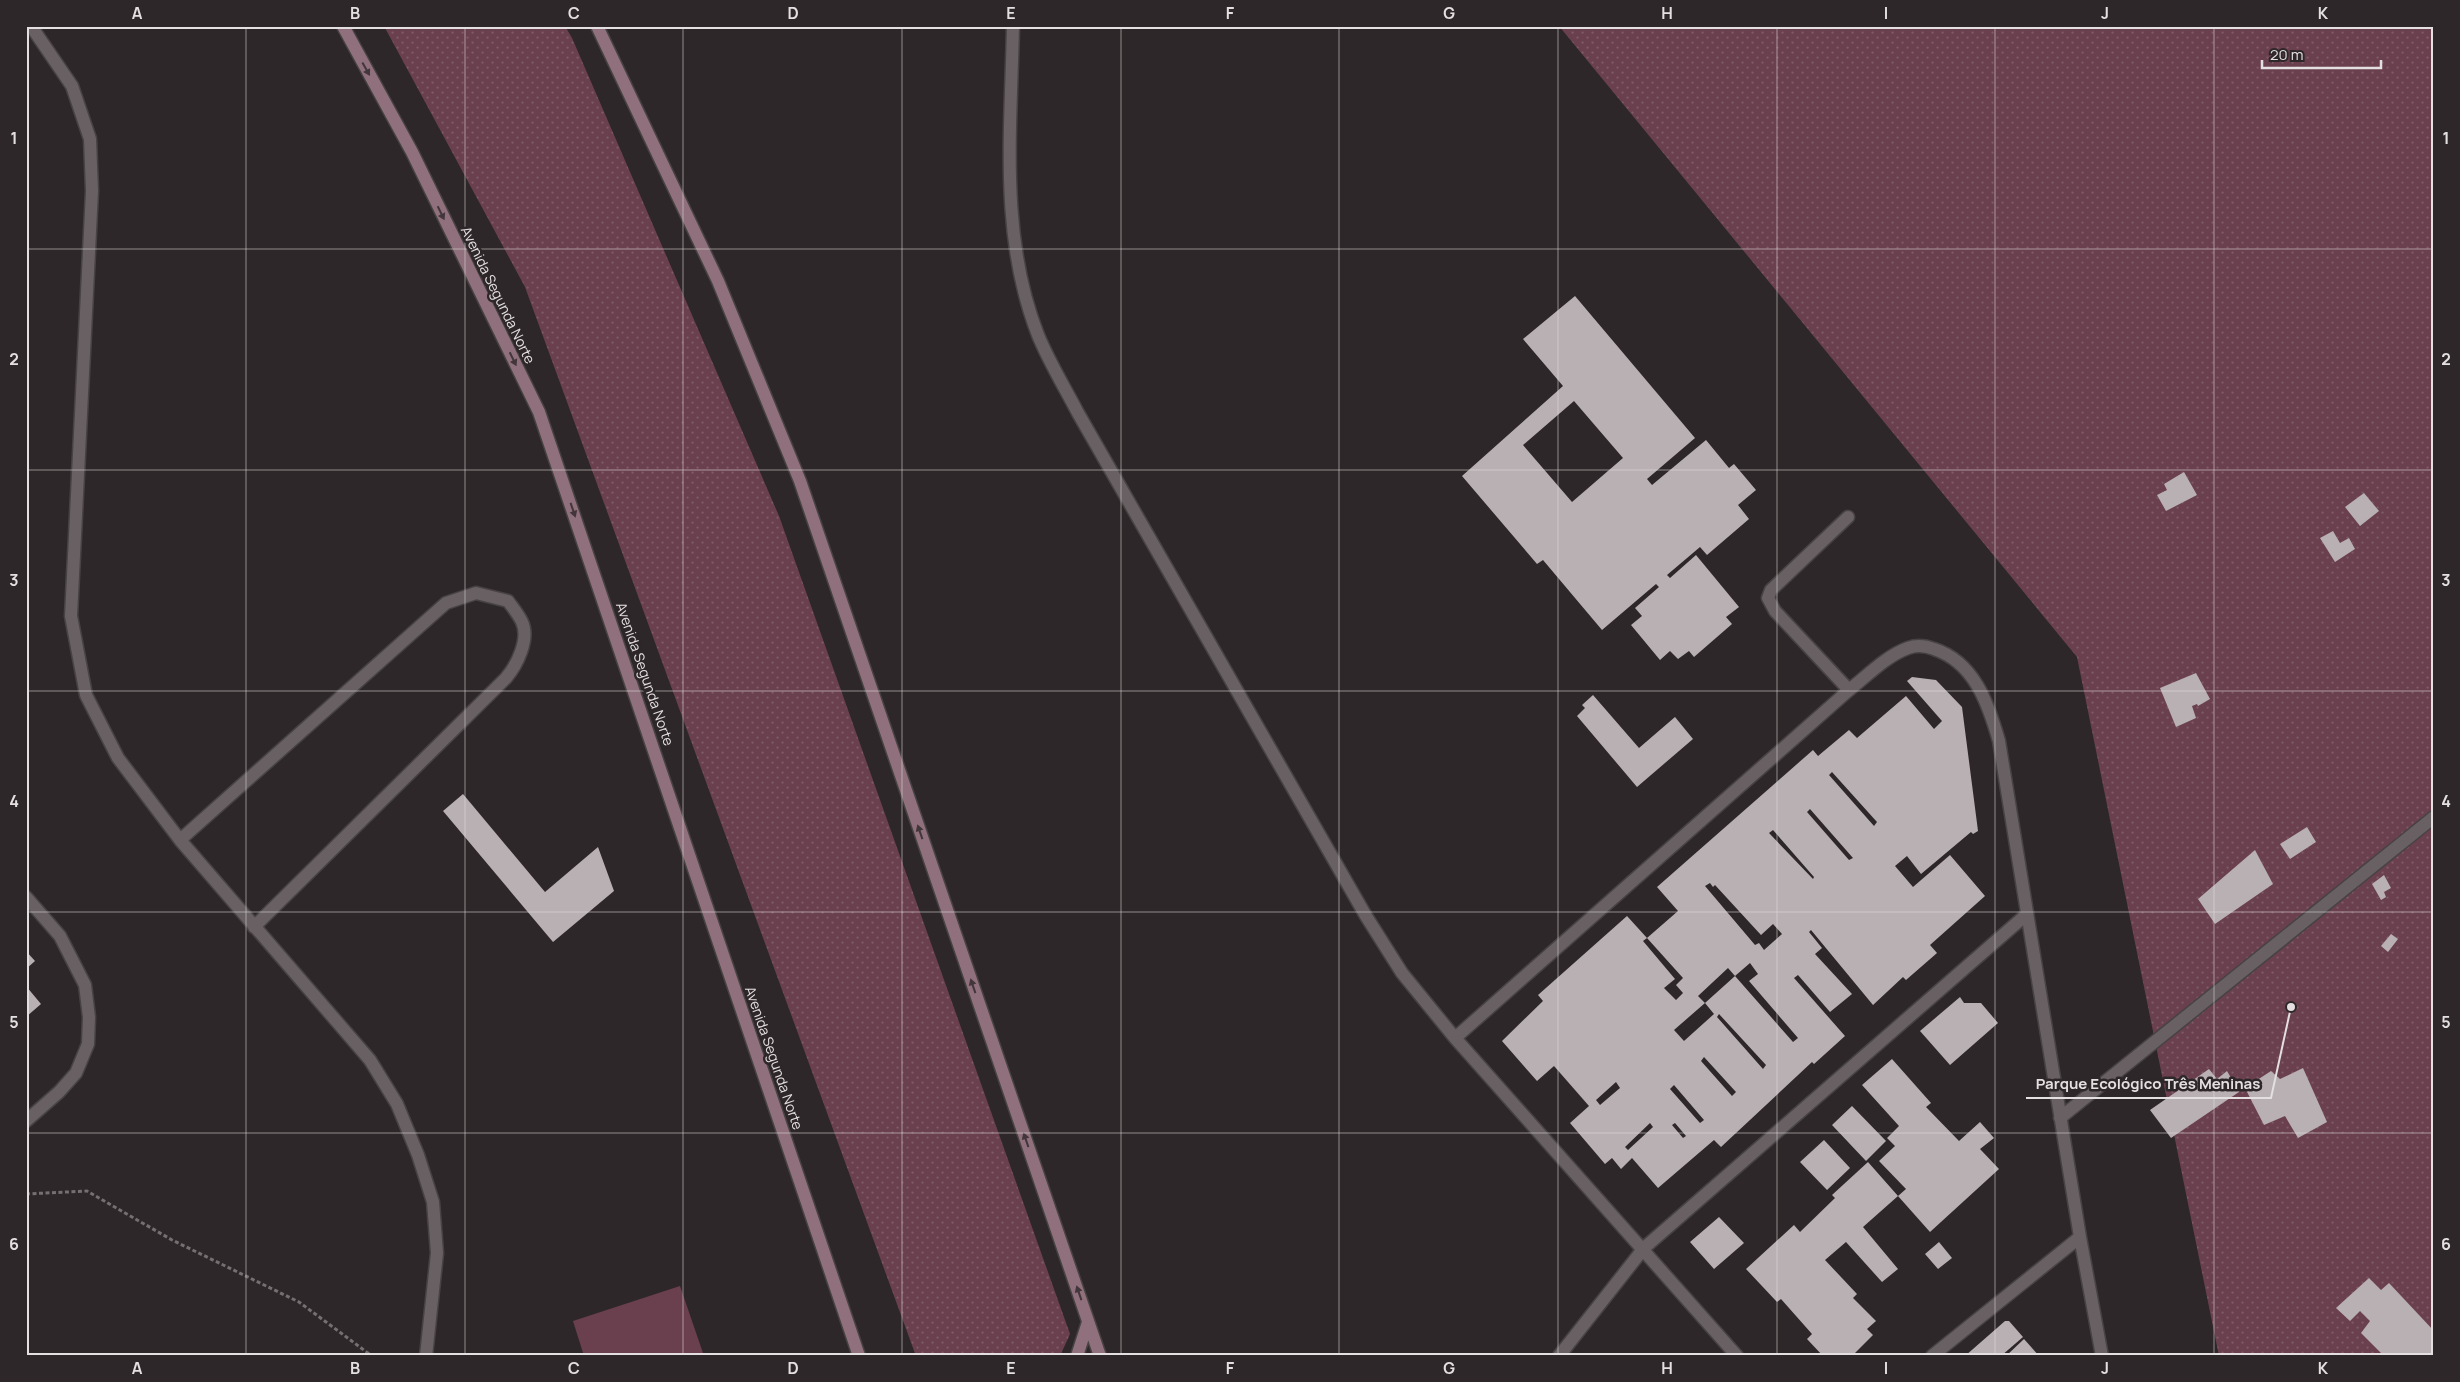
<svg xmlns="http://www.w3.org/2000/svg" width="2460" height="1382" font-family="Manrope,sans-serif">
  <style>
    .park { fill: url(#park-dots) }
    .garden { fill: #6a404f }
    .building { fill: #b9b0b3; fill-rule: evenodd }
    .lines { fill: none; stroke-linecap: round; stroke-linejoin: round }
    .lane-casing { stroke: #474243; stroke-width: 15 }
    .street-casing { stroke: #474243; stroke-width: 15 }
    .secondary-casing { stroke: #474243; stroke-width: 15 }
    .path { stroke: #756f71; stroke-width: 3; stroke-dasharray: 4 2.5; stroke-linecap: butt }
    .lane { stroke: #686063; stroke-width: 12 }
    .street { stroke: #686063; stroke-width: 12 }
    .secondary { stroke: #90707c; stroke-width: 12 }
    .oneway { fill: #42363a }
    .grid { fill: none; stroke: #e4dfe0; stroke-width: 1; stroke-opacity: 0.55 }
    .labels { text-anchor: middle; stroke-width: 5; stroke-linejoin: round; paint-order: stroke }
    .street-label { font-size: 14px; fill: #e4dfe0; stroke: #2e2729 }
    .leader { fill: none; stroke: #e4dfe0; stroke-width: 2 }
    .callout-dot { fill: #e4dfe0; stroke: #2e2729; stroke-width: 2 }
    .callout-label { font-size: 15px; text-anchor: middle; font-weight: bold; fill: #e4dfe0; stroke: #2e2729; stroke-width: 5; stroke-linejoin: round; paint-order: stroke }
    .neatline { fill: none; stroke: #e4dfe0; stroke-width: 2 }
    .grid-label { font-size: 16px; text-anchor: middle; font-weight: bold; fill: #e4dfe0 }
  </style>
  <defs>
    <pattern id="park-dots" width="8" height="8" patternUnits="userSpaceOnUse" patternTransform="scale(1.25)"><rect width="8" height="8" fill="#6a404f"/><path d="M2 2h.1M6 6h.1" fill="none" stroke="#7f5b68" stroke-width="1.8" stroke-linecap="round"/></pattern>
  </defs>
  <rect width="100%" height="100%" fill="#2e2729"/>
  <path class="park" d="M384 26H565L572 38 779 516 1070 1334 1060 1356H916L525 287Z
    M1559 26H2434V1356H2219L2077 657Z"/>
  <path class="garden" d="M680 1286 704 1356H584L573 1321Z"/>
  <path class="building" d="M1575 296 1695 438 1647 479 1652 485 1706 440 1729 468 1734 464 1756 490 1738 505 1749 519 1707 555 1700 547 1667 575 1670 578 1696 555 1739 607 1726 617 1732 624 1694 657 1689 651 1678 659 1670 651 1660 660 1631 625 1642 616 1635 608 1659 587 1656 584 1602 630 1543 560 1537 564 1462 476 1563 386 1523 339ZM1574 401 1623 458 1572 502 1523 445Z
    M2184 472 2197 495 2166 511 2157 495 2167 490 2164 484Z
    M2364 493 2379 511 2360 526 2345 507Z
    M2333 531 2340 543 2349 538 2355 549 2335 562 2320 538Z
    M2196 673 2210 699 2198 706 2197 704 2192 706 2196 718 2176 727 2160 688Z
    M1912 677 1936 680 1962 707 1978 831 1973 834 1971 832 1921 874 1907 856 1895 866 1913 887 1950 855 1985 896 1930 945 1937 953 1906 980 1903 977 1873 1005 1811 930 1809 932 1822 948 1815 954 1852 994 1830 1012 1798 975 1794 978 1845 1036 1814 1064 1812 1062 1721 1147 1714 1140 1658 1188 1632 1158 1621 1169 1612 1158 1605 1164 1570 1123 1589 1106 1554 1066 1537 1081 1502 1041 1543 1001 1538 995 1627 916 1647 938 1643 941 1675 979 1664 988 1676 1000 1683 993 1676 985 1683 978 1647 938 1678 911 1657 887 1813 750 1818 756 1849 730 1857 738 1906 696 1934 729 1942 721 1907 681ZM1832 772 1877 822 1874 826 1829 775ZM1810 809 1853 858 1849 860 1807 812ZM1773 830 1814 877 1813 879 1769 833ZM1710 883 1713 887 1715 885 1761 935 1773 924 1782 934 1764 950 1759 943 1755 945 1705 886ZM1750 963 1758 974 1749 981 1798 1038 1793 1042 1735 976 1705 1003 1714 1014 1684 1041 1674 1030 1705 1003 1698 996 1728 968 1735 976ZM1719 1014 1766 1065 1763 1069 1717 1017ZM1704 1057 1736 1092 1732 1096 1701 1061ZM1616 1082 1620 1088 1600 1105 1596 1100ZM1674 1085 1704 1120 1700 1123 1670 1089ZM1650 1123 1653 1127 1628 1150 1625 1147ZM1675 1123 1686 1136 1683 1138 1672 1125Z
    M1593 695 1639 748 1675 717 1693 739 1637 787 1577 716 1585 708 1582 705Z
    M463 794 545 892 598 847 614 891 553 942 443 811Z
    M2307 827 2316 842 2290 859 2280 844Z
    M2255 850 2273 884 2215 924 2198 899Z
    M2384 875 2391 888 2384 892 2386 897 2381 900 2372 884Z
    M2391 934 2398 939 2388 952 2381 946Z
    M26 951 35 961 26 969Z
    M26 986 41 1004 26 1017Z
    M1960 997 1964 1003H1981L1998 1023 1950 1065 1920 1031Z
    M1892 1059 1931 1103 1926 1107 1959 1141 1980 1122 1994 1138 1980 1149 1999 1169 1930 1232 1898 1196 1906 1189 1879 1161 1895 1146 1887 1138 1899 1126 1862 1085Z
    M2303 1068 2327 1122 2298 1138 2285 1116 2264 1125 2245 1088 2271 1071 2280 1079Z
    M2209 1069 2217 1079 2227 1071 2239 1092 2171 1138 2150 1110Z
    M1852 1106 1886 1141 1866 1161 1832 1125Z
    M1824 1140 1850 1168 1827 1190 1800 1162Z
    M1868 1162 1898 1196 1863 1227 1898 1269 1882 1282 1846 1242 1825 1260 1857 1294 1853 1298 1876 1321 1867 1329 1873 1335 1852 1356H1823L1807 1339 1812 1334 1781 1299 1777 1302 1746 1269 1794 1225 1800 1232 1835 1198 1832 1195Z
    M1719 1217 1744 1243 1714 1269 1690 1242Z
    M1939 1242 1952 1258 1938 1269 1925 1254Z
    M2369 1278 2381 1290 2389 1283 2434 1331V1356H2384L2361 1333 2370 1321 2360 1311 2350 1321 2336 1308Z
    M2005 1321H2009L2023 1337 2001 1356H1965Z
    M2024 1339 2039 1356H2006Z"/>
  <g class="lines">
    <g class="lane-casing">
      <path id="lane" d="M1848 517 1771 590 1768 598 1775 611 1849 690"/>
    </g>
    <g class="street-casing">
      <path id="street" d="M31 26 72 86 90 139 92 191 71 616 86 695 118 758 180 840 370 1060 397 1104 418 1155 433 1202 437 1253 426 1356
        M1013 26C1011 130 999 236 1038 335 1049 362 1065 388 1078 413L1366 916 1402 973 1455 1038 1737 1356
        M180 840 446 603 476 593 508 601C513 608 519 615 522 622 530 639 517 665 506 678L254 927
        M26 897 60 936 85 985 89 1017 88 1044 76 1073 59 1092 26 1121
        M1455 1038 1849 690C1867 676 1886 656 1908 648 1916 645 1926 646 1934 649 1974 662 1988 703 1999 741L2080 1237 2102 1356
        M2060 1118 2434 817
        M1559 1356 1644 1248 2027 914
        M1932 1356 2080 1237"/>
    </g>
    <g class="secondary-casing">
      <path id="secondary" d="M343 26 412 152 539 412 859 1356
        M597 26 718 281 800 481 1100 1356
        M1077 1356 1088 1322"/>
    </g>
    <path class="path" d="M26 1194 87 1191 172 1240 299 1302 372 1356"/>
    <use href="#lane" class="lane"/>
    <use href="#street" class="street"/>
    <use href="#secondary" class="secondary"/>
  </g>
  <defs><path id="oneway-solid" d="M-6-.8H1V-3.2L6.5 0L1 3.2V.8H-6Z" transform="scale(1.25)"/></defs>
  <g class="oneway">
    <use href="#oneway-solid" transform="translate(366 69) rotate(61)"/>
    <use href="#oneway-solid" transform="translate(441 213) rotate(64)"/>
    <use href="#oneway-solid" transform="translate(513 359) rotate(64)"/>
    <use href="#oneway-solid" transform="translate(573 510) rotate(71)"/>
    <use href="#oneway-solid" transform="translate(920 832) rotate(-109)"/>
    <use href="#oneway-solid" transform="translate(973 986) rotate(-109)"/>
    <use href="#oneway-solid" transform="translate(1026 1140) rotate(-109)"/>
    <use href="#oneway-solid" transform="translate(1079 1293) rotate(-109)"/>
  </g>
  <path class="grid" d="M246 26V1356M465 26V1356M683 26V1356M902 26V1356M1121 26V1356M1339 26V1356M1558 26V1356M1777 26V1356M1995 26V1356M2214 26V1356M26 249H2434M26 470H2434M26 691H2434M26 912H2434M26 1133H2434"/>
  <g class="labels">
    <g class="street-label">
      <text transform="translate(498 295) rotate(64)" y="5">Avenida Segunda Norte</text>
      <text transform="translate(645 674) rotate(71)" y="5">Avenida Segunda Norte</text>
      <text transform="translate(774 1058) rotate(71)" y="5">Avenida Segunda Norte</text>
    </g>
  </g>
  <path class="leader" d="M2291 1007L2271 1098H2026"/>
  <circle class="callout-dot" cx="2291" cy="1007" r="5"/>
  <g class="callout-label">
    <text x="2148" y="1089">Parque Ecológico Três Meninas</text>
  </g>
  <rect width="2460" height="1382" fill="none" stroke="#2e2729" stroke-width="55"/>
  <path d="M2262 60v8h119v-8" fill="none" stroke="#e4dfe0" stroke-width="2.5"/>
  <text x="2270" y="60" font-size="15" fill="#e4dfe0" stroke="#2e2729" stroke-width="4" paint-order="stroke">20 m</text>
  <rect x="28" y="28" width="2404" height="1326" class="neatline"/>
  <g class="grid-label">
    <text x="137" y="19">A</text>
    <text x="355" y="19">B</text>
    <text x="574" y="19">C</text>
    <text x="793" y="19">D</text>
    <text x="1011" y="19">E</text>
    <text x="1230" y="19">F</text>
    <text x="1449" y="19">G</text>
    <text x="1667" y="19">H</text>
    <text x="1886" y="19">I</text>
    <text x="2105" y="19">J</text>
    <text x="2323" y="19">K</text>
    <text x="14" y="144">1</text>
    <text x="2446" y="144">1</text>
    <text x="14" y="365">2</text>
    <text x="2446" y="365">2</text>
    <text x="14" y="586">3</text>
    <text x="2446" y="586">3</text>
    <text x="14" y="807">4</text>
    <text x="2446" y="807">4</text>
    <text x="14" y="1028">5</text>
    <text x="2446" y="1028">5</text>
    <text x="14" y="1250">6</text>
    <text x="2446" y="1250">6</text>
    <text x="137" y="1374">A</text>
    <text x="355" y="1374">B</text>
    <text x="574" y="1374">C</text>
    <text x="793" y="1374">D</text>
    <text x="1011" y="1374">E</text>
    <text x="1230" y="1374">F</text>
    <text x="1449" y="1374">G</text>
    <text x="1667" y="1374">H</text>
    <text x="1886" y="1374">I</text>
    <text x="2105" y="1374">J</text>
    <text x="2323" y="1374">K</text>
  </g>
</svg>
